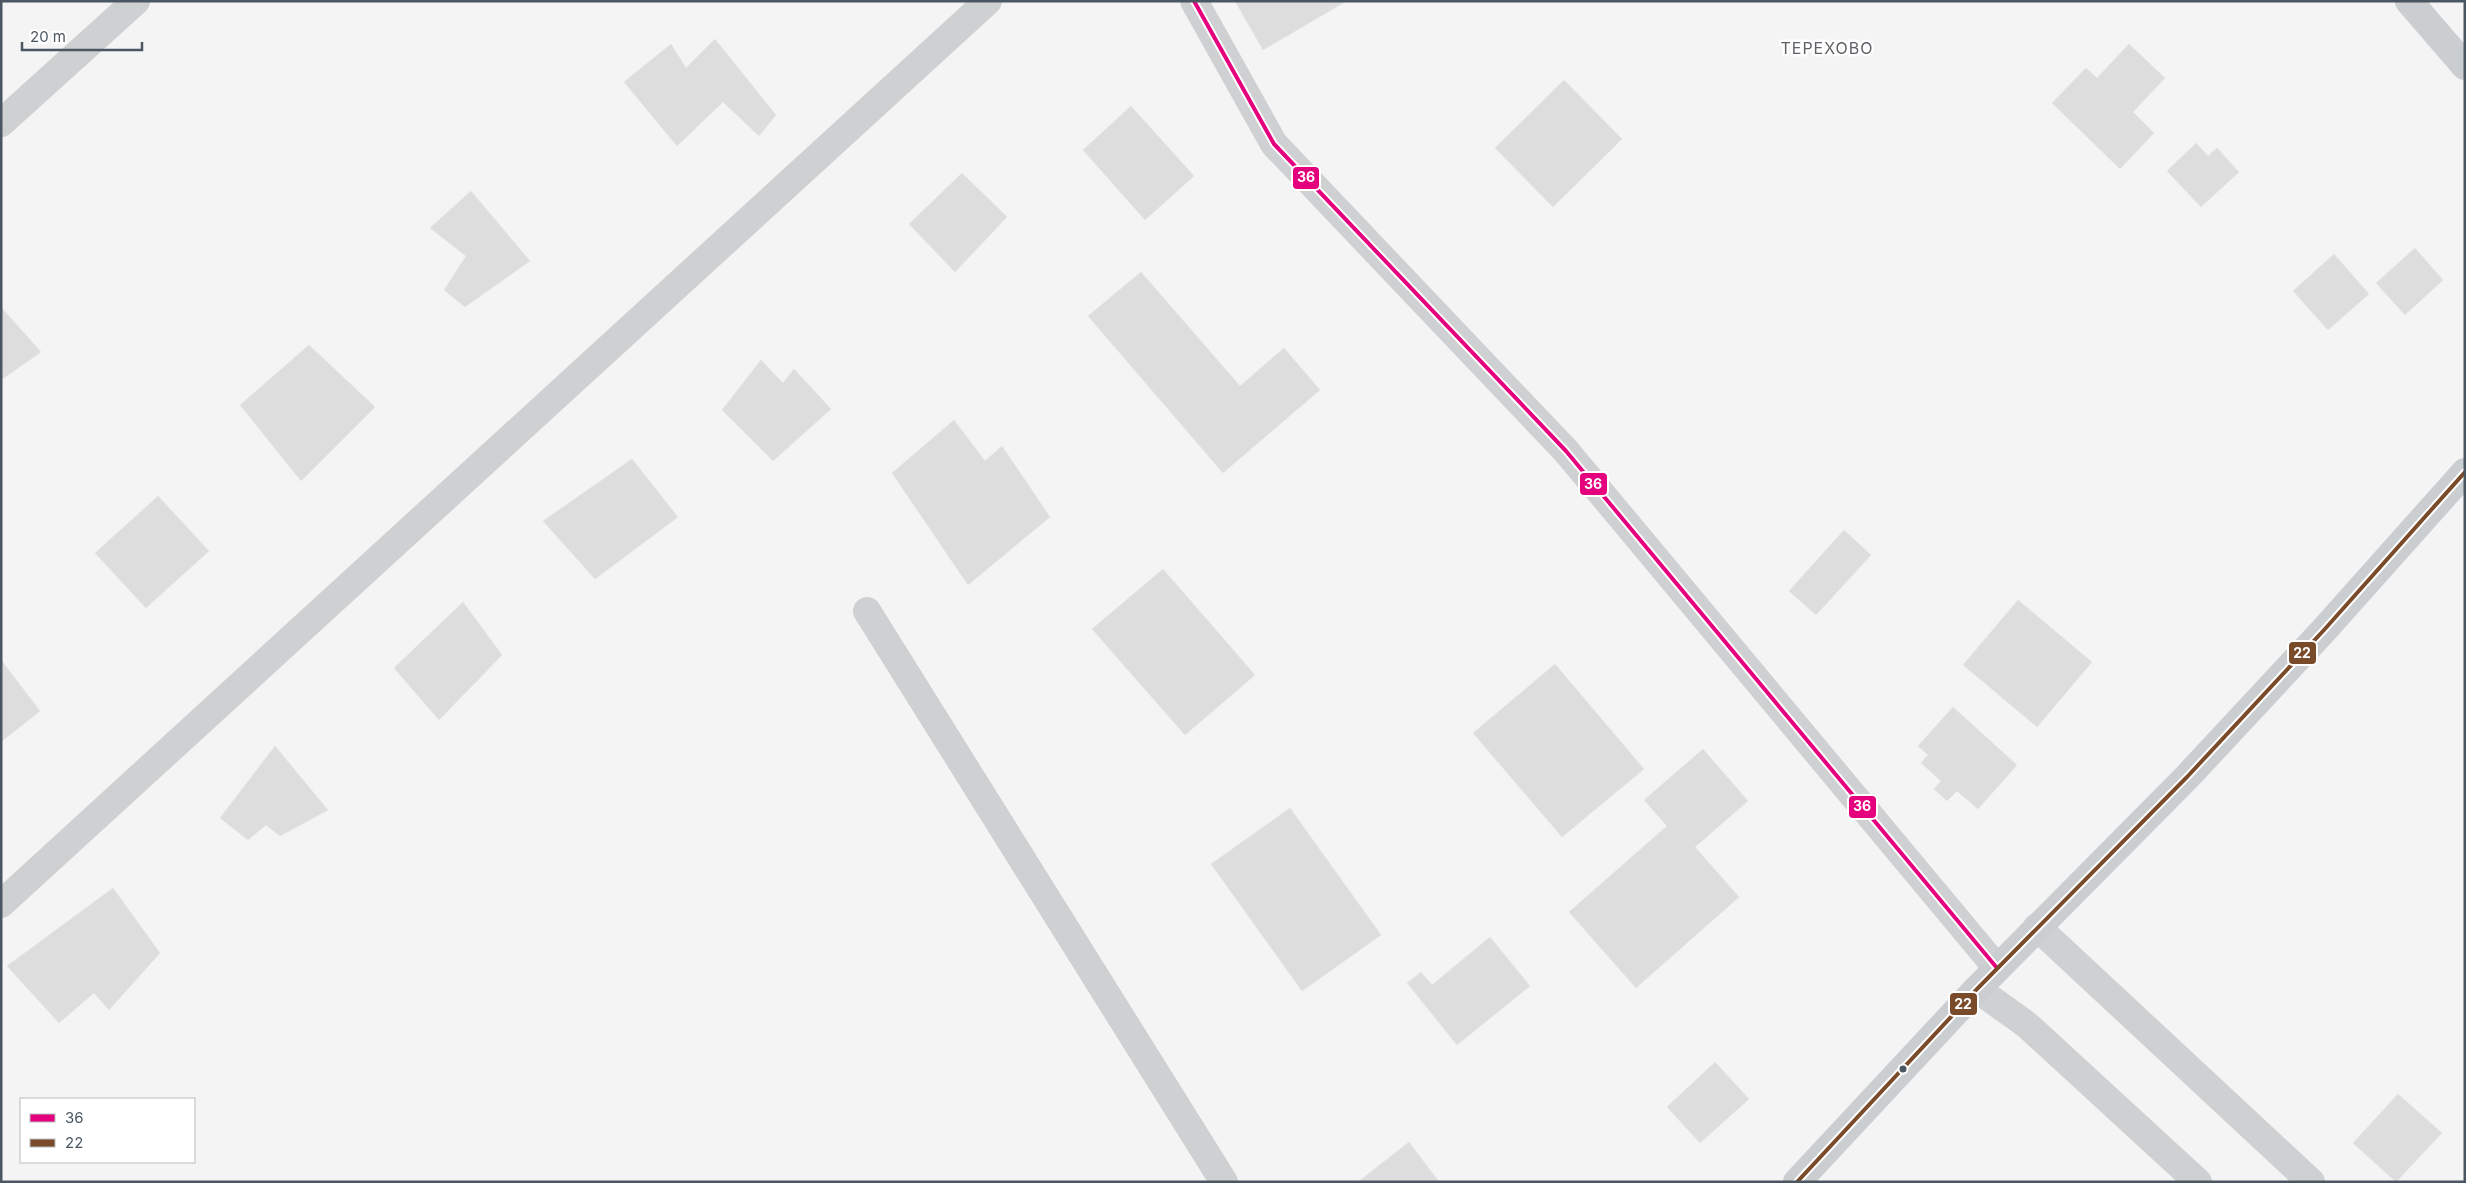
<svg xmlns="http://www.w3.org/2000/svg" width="2466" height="1183" font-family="Inter,sans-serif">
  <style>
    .building { fill: #ddddde; stroke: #e5e6e7 }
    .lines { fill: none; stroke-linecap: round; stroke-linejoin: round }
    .minor { stroke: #ced0d2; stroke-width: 28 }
    .major { stroke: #caced1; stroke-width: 28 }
    .bus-1-casing { stroke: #fff; stroke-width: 8 }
    .bus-2-casing { stroke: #fff; stroke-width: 8 }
    .bus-1 { stroke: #e5007d; stroke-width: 4 }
    .bus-2 { stroke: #7a4b2a; stroke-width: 4 }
    .bus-dot { fill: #4a5661; stroke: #fff; stroke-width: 2 }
    .labels { text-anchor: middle; stroke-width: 5; stroke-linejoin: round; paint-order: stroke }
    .quarter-label { font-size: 16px; letter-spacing: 1px; fill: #5f6368; stroke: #fff }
    .line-badge { stroke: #fff; stroke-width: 2 }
    .badge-label { font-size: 14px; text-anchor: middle; font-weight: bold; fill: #fff }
  </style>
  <rect width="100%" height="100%" fill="#f4f4f4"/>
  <path class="building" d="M1235 1H1345V2L1263 50Z
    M715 39 776 115 759 136 723 102 677 146 624 82 671 44 686 68Z
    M2129 44 2165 78 2133 112 2154 133 2120 169 2052 103 2086 68 2097 78Z
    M1564 80 1622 139 1553 207 1495 148Z
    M1131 106 1194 176 1145 220 1083 150Z
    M2196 143 2208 156 2217 148 2239 172 2201 207 2167 171Z
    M962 173 1007 217 955 272 909 224Z
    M471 191 530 261 465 307 444 290 466 256 430 228Z
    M2415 248 2443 280 2405 315 2376 283Z
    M2334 254 2369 294 2328 330 2293 291Z
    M1141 272 1240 386 1284 348 1320 390 1223 473 1088 316Z
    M1 307 41 352 1 380Z
    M309 345 375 407 301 481 240 405Z
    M761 360 783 383 794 369 831 409 773 461 722 410Z
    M954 420 985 461 1002 446 1050 517 968 585 892 473Z
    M632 459 678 517 595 579 543 521Z
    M158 496 209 551 146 608 95 553Z
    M1844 530 1871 555 1816 615 1789 591Z
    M1163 569 1255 675 1185 735 1092 629Z
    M2018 600 2092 662 2037 727 1963 665Z
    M463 602 502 655 439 720 394 668Z
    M1 660 40 711 1 742Z
    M1555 664 1644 769 1562 837 1473 733Z
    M1953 707 2017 765 1978 809 1957 791 1947 801 1934 789 1941 781 1921 763 1928 755 1918 746Z
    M275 746 328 810 280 836 266 825 248 840 220 818Z
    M1703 749 1748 801 1695 847 1739 897 1636 988 1569 912 1667 826 1644 800Z
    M1290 808 1381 935 1302 991 1211 864Z
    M113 888 160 953 109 1010 94 993 59 1023 7 966Z
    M1490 937 1530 986 1457 1045 1407 983 1421 972 1432 985Z
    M1715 1062 1749 1099 1700 1143 1667 1107Z
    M2398 1094 2442 1133 2396 1182 2353 1143Z
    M1409 1142 1439 1182H1358Z"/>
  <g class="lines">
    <path class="minor" d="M1194 1 1274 144 1566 451 1997 968
      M1 123 136 1
      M867 611 1224 1182
      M1 904 988 1
      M2037 927 2311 1182
      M1977 989 2027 1025 2198 1182"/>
    <path class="major" d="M2409 1 2465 66
      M1797 1182 1977 989 2187 777 2324 630 2465 472"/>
    <g class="bus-1-casing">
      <path id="bus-1" d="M1194 1 1274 144 1566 451 1997 968"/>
    </g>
    <g class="bus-2-casing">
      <path id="bus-2" d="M1797 1182 1977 989 2187 777 2324 630 2465 472"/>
    </g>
    <use href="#bus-1" class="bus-1"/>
    <use href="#bus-2" class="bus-2"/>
  </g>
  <circle class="bus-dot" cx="1903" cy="1069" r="4.5"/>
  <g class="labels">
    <g class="quarter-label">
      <text x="1827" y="54">ТЕРЕХОВО</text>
    </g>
  </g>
  <g class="line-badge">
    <rect x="1292" y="166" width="28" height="24" rx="5" fill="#e5007d"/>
    <rect x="1579" y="472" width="29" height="24" rx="5" fill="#e5007d"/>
    <rect x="2288" y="641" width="29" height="24" rx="5" fill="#7a4b2a"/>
    <rect x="1848" y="795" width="29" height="24" rx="5" fill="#e5007d"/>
    <rect x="1949" y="992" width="29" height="24" rx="5" fill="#7a4b2a"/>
  </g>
  <g class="badge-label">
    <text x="1306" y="182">36</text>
    <text x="1593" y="489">36</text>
    <text x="2302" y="658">22</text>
    <text x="1862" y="811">36</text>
    <text x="1963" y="1009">22</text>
  </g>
  <rect width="2466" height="1183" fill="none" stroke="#4a5661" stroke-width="5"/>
  <rect x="20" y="1098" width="175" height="65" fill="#ffffff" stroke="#b7bbc0"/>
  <rect x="30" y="1114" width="25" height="8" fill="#e5007d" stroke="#b7bbc0"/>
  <text x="65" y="1123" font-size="15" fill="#4a5661">36</text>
  <rect x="30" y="1139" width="25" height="8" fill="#7a4b2a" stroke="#b7bbc0"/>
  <text x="65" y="1148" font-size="15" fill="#4a5661">22</text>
  <path d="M22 42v8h120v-8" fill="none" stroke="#4a5661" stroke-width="2.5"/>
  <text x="30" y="42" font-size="15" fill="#4a5661" stroke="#ffffff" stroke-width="4" paint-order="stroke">20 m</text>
</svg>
